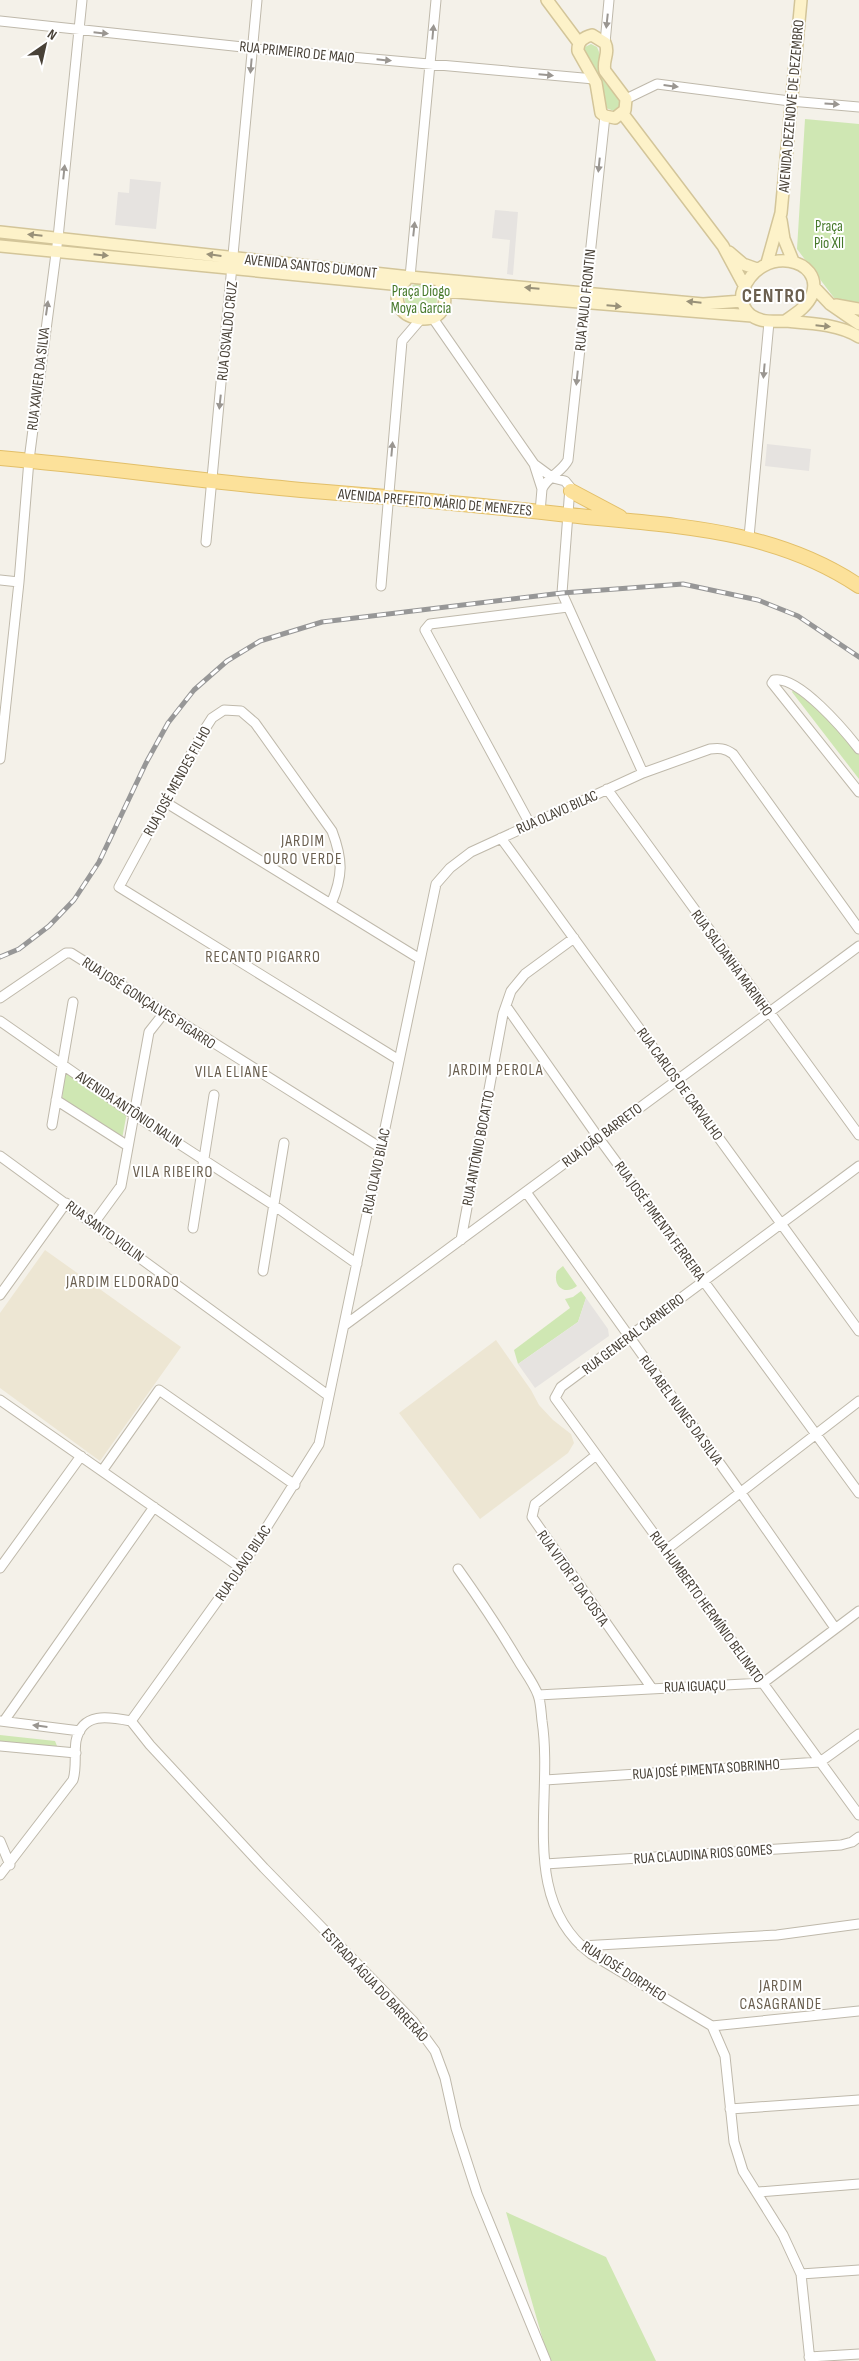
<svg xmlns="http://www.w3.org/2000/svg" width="859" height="2361" font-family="'Sofia Sans Condensed',sans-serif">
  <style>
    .education { fill: #ede6d3 }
    .green { fill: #cfe7b3 }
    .parking { fill: #e6e3e0 }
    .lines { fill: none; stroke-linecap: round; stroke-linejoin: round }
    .street-casing { stroke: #bfb9ab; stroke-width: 11 }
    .secondary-casing { stroke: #d3c599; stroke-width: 14 }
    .primary-casing { stroke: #e2bf69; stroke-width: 16 }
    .street { stroke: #fff; stroke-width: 9 }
    .secondary { stroke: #fdf2c9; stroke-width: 11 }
    .primary { stroke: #fce19a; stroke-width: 14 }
    .rail-casing { stroke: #979797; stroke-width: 5 }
    .rail { stroke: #fff; stroke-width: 3; stroke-dasharray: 9; stroke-linecap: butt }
    .oneway { fill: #9a9691 }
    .oneway2 { fill: #999179 }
    .labels { text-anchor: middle; stroke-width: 4; stroke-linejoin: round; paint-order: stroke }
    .street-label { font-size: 15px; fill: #484137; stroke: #fff }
    .park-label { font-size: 15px; fill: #47792b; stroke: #fff }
    .neighbourhood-label { font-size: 16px; letter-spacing: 1px; fill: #6a5f4f; stroke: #fff }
    .district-label { font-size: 20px; font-weight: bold; letter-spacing: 1px; fill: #6a5f4f; stroke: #fff }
  </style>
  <rect width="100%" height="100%" fill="#f4f1e9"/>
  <path class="education" d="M45 1250 181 1347 100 1461 0 1388V1313Z
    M496 1340 531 1390 539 1405 553 1420 571 1434 574 1443 568 1453 480 1519 399 1413Z"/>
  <path class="green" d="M591 44 597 47C603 58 597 69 604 81 609 89 622 97 619 107L614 111 606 108 584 51 585 47Z
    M805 119 859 124V304L838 303 797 249Z
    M405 299a16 16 0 1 1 32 0a16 16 0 1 1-32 0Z
    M793 690C809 702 854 737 859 755 859 762 859 772 859 779L792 692Z
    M65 1071 127 1112 122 1139 62 1100Z
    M563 1266 577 1286C565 1296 552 1286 557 1271Z
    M581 1291 586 1298 578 1322 518 1364 514 1350 570 1308 565 1299 573 1297Z
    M0 1735 55 1741 57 1746 0 1743Z
    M506 2212 606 2257 656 2361H549Z"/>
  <path class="parking" d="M130 179 161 182 156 229 115 225 118 192 129 193Z
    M495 210 518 212 513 275 507 274 510 240 492 238Z
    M767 444 811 449 809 471 765 466Z
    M586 1298 608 1329 609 1336 535 1388 518 1364 578 1322Z"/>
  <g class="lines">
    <g class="street-casing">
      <path id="street" d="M0 21 252 48 594 79
        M605 43 609 0
        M626 99 657 84 790 101 859 107
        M410 277 436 0
        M432 317 534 464 542 489 540 512
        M534 464 553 478 565 481 570 487 562 593 643 773
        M542 489C547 477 562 472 568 460L605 116
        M749 537 769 322
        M206 542 257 0
        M0 580 19 582
        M381 586 402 341 420 320
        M859 749C845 731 798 675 774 680L772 683 859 792
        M0 759 19 582 29 460 58 238 82 0
        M607 789 859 1135
        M165 802 420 959
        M530 824 425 630 430 624 568 607
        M501 838 859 1331
        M331 904C343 876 343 860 332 831L255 723 241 711 224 710 212 718 203 732 119 887 399 1060
        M0 998 66 953H71L381 1148
        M506 1006 598 1137 859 1493
        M0 1021 133 1114 275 1206 357 1264
        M56 1100 128 1146
        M52 1125 73 1002
        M0 1156 329 1396
        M859 1166 561 1387 555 1398 859 1815
        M526 1192 741 1493 835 1628
        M94 1223 121 1186 149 1032 164 1013
        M193 1228 214 1095
        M461 1240 503 1014 511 991 525 974 574 938
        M263 1271 284 1143
        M0 1295 66 1203
        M345 1325 859 946
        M0 1400 241 1568
        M595 1456 535 1504 532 1517 651 1687
        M102 1471 159 1390 295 1485
        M666 1550 859 1401
        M0 1568 81 1456
        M458 1569C480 1600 500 1630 519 1662 525 1672 534 1684 538 1695 541 1703 541 1713 542 1721 554 1799 518 1898 591 1954L712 2026 725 2056 734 2142 743 2171 783 2235 801 2274 810 2361
        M538 1695 763 1683 859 1611
        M0 1721 80 1731
        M4 1721 154 1507
        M131 1721 241 1568 319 1444 436 884 450 868 471 852 643 773 710 749C719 748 725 748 733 754L859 929
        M131 1721 150 1745 264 1868 413 2021 435 2051 445 2078 456 2128 477 2193 546 2361
        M0 1746 76 1753
        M545 1780 820 1762 859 1734
        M0 1841 10 1865
        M545 1864 841 1845 852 1842 859 1837
        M0 1875 73 1780C77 1767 74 1754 76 1741 82 1711 110 1717 131 1721
        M581 1946 777 1935 859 1924
        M712 2026 859 2011
        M730 2109 859 2100
        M758 2192 859 2184
        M801 2274 859 2270
        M809 2357 859 2354"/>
    </g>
    <g class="secondary-casing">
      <path id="secondary" d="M547 0 579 43
        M592 35 605 43C610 53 602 61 605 71L626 99 625 110 615 118 605 116 601 113 596 83 578 51C577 42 584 37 592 35Z
        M623 114 723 246 745 287
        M781 220 784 239 793 261
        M0 232 410 277 703 304 742 301
        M0 246 402 285
        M729 252 743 264 757 269
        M767 263 781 213 801 0
        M406 280C369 322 464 339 441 285
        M814 287 830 304 859 324
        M444 291 752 316
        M836 305 859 309
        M785 321C795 314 807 307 812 295 825 259 762 243 743 290 739 299 744 310 752 316 763 323 773 321 785 321 808 323 839 324 859 337"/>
    </g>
    <g class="primary-casing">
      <path id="primary" d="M0 458C101 467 201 481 301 490 390 497 479 505 568 515 670 526 771 527 859 586
        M571 491 620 517"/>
    </g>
    <use href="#street" class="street"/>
    <use href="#secondary" class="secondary"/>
    <use href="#primary" class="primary"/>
    <g class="rail-casing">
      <path id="rail" d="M0 957 19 949 49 926 74 900 99 862 146 763 168 723 194 690 227 661 260 641 322 622 562 593 683 584 758 600 798 616 859 657"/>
    </g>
    <use href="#rail" class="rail"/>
  </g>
  <defs><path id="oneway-solid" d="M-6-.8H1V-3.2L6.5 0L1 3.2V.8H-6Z" transform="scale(1.25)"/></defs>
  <g class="oneway">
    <use href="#oneway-solid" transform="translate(607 21) rotate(96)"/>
    <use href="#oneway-solid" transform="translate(433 32) rotate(-85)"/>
    <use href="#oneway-solid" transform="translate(101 33) rotate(6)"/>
    <use href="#oneway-solid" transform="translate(384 60) rotate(6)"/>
    <use href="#oneway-solid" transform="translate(251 66) rotate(95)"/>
    <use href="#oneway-solid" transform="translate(546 75) rotate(5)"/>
    <use href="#oneway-solid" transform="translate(671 86) rotate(7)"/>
    <use href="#oneway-solid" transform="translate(832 104) rotate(4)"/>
    <use href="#oneway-solid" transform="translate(599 165) rotate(96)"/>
    <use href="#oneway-solid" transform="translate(64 172) rotate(-84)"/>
    <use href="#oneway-solid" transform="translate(414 229) rotate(-84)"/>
    <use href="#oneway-solid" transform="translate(47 308) rotate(-82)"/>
    <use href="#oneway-solid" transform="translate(764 371) rotate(95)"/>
    <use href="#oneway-solid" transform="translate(577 378) rotate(96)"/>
    <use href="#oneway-solid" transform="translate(220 402) rotate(96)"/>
    <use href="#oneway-solid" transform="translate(392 449) rotate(-85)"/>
    <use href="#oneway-solid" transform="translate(40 1726) rotate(-173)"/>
  </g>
  <g class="oneway2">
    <use href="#oneway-solid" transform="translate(35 235) rotate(-174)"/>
    <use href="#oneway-solid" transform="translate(101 255) rotate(6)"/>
    <use href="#oneway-solid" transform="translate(214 255) rotate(-173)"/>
    <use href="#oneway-solid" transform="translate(532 288) rotate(-175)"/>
    <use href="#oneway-solid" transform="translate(694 302) rotate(-174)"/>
    <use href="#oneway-solid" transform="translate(614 306) rotate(5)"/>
    <use href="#oneway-solid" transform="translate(823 326) rotate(6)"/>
  </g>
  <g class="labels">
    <g class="street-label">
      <text transform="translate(297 52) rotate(6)" y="5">RUA PRIMEIRO DE MAIO</text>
      <text transform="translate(791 106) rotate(-85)" y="5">AVENIDA DEZENOVE DE DEZEMBRO</text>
      <text transform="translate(311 266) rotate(6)" y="5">AVENIDA SANTOS DUMONT</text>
      <text transform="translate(585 300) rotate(-84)" y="5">RUA PAULO FRONTIN</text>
      <text transform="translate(227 331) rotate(-84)" y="5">RUA OSVALDO CRUZ</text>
      <text transform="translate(38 379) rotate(-83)" y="5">RUA XAVIER DA SILVA</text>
      <text transform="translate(435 502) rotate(5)" y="5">AVENIDA PREFEITO MÁRIO DE MENEZES</text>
      <text transform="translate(177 781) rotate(-61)" y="5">RUA JOSÉ MENDES FILHO</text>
      <text transform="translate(557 812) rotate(-24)" y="5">RUA OLAVO BILAC</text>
      <text transform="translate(732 963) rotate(54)" y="5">RUA SALDANHA MARINHO</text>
      <text transform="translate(149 1003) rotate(33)" y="5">RUA JOSÉ GONÇALVES PIGARRO</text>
      <text transform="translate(680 1084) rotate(54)" y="5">RUA CARLOS DE CARVALHO</text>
      <text transform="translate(129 1109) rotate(34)" y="5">AVENIDA ANTÔNIO NALIN</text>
      <text transform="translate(602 1135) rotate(-37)" y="5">RUA JOÃO BARRETO</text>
      <text transform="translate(478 1148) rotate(-79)" y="5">RUA ANTÔNIO BOCATTO</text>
      <text transform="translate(376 1171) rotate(-78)" y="5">RUA OLAVO BILAC</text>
      <text transform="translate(660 1221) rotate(54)" y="5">RUA JOSÉ PIMENTA FERREIRA</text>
      <text transform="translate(105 1231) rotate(36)" y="5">RUA SANTO VIOLIN</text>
      <text transform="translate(633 1334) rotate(-37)" y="5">RUA GENERAL CARNEIRO</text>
      <text transform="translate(681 1410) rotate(54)" y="5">RUA ABEL NUNES DA SILVA</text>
      <text transform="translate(243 1563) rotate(-56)" y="5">RUA OLAVO BILAC</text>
      <text transform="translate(573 1578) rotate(55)" y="5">RUA VITOR P DA COSTA</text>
      <text transform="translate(707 1607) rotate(54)" y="5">RUA HUMBERTO HERMÍNIO BELINATO</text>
      <text transform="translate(695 1686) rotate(-2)" y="5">RUA IGUAÇU</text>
      <text transform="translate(706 1769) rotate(-4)" y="5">RUA JOSÉ PIMENTA SOBRINHO</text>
      <text transform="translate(703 1854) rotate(-4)" y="5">RUA CLAUDINA RIOS GOMES</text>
      <text transform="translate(624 1971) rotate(33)" y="5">RUA JOSÉ DORPHEO</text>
      <text transform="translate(375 1985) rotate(47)" y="5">ESTRADA ÁGUA DO BARRERÃO</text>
    </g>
    <g class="park-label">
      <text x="829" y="231">Praça<tspan x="829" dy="17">Pio XII</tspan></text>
      <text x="421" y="296">Praça Diogo<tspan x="421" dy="17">Moya Garcia</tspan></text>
    </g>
    <g class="neighbourhood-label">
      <text x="303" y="846">JARDIM<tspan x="303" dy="18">OURO VERDE</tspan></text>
      <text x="263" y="962">RECANTO PIGARRO</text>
      <text x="496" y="1075">JARDIM PEROLA</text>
      <text x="232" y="1077">VILA ELIANE</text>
      <text x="173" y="1177">VILA RIBEIRO</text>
      <text x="123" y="1287">JARDIM ELDORADO</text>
      <text x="781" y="1991">JARDIM<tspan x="781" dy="18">CASAGRANDE</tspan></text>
    </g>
    <g class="district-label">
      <text x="774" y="302">CENTRO</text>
    </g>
  </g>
  <g transform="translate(45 45) rotate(34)" stroke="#ffffff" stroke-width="4" paint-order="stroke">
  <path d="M0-4L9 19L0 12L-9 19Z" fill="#484137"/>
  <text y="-8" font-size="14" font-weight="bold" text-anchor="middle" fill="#484137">N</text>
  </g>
</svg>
